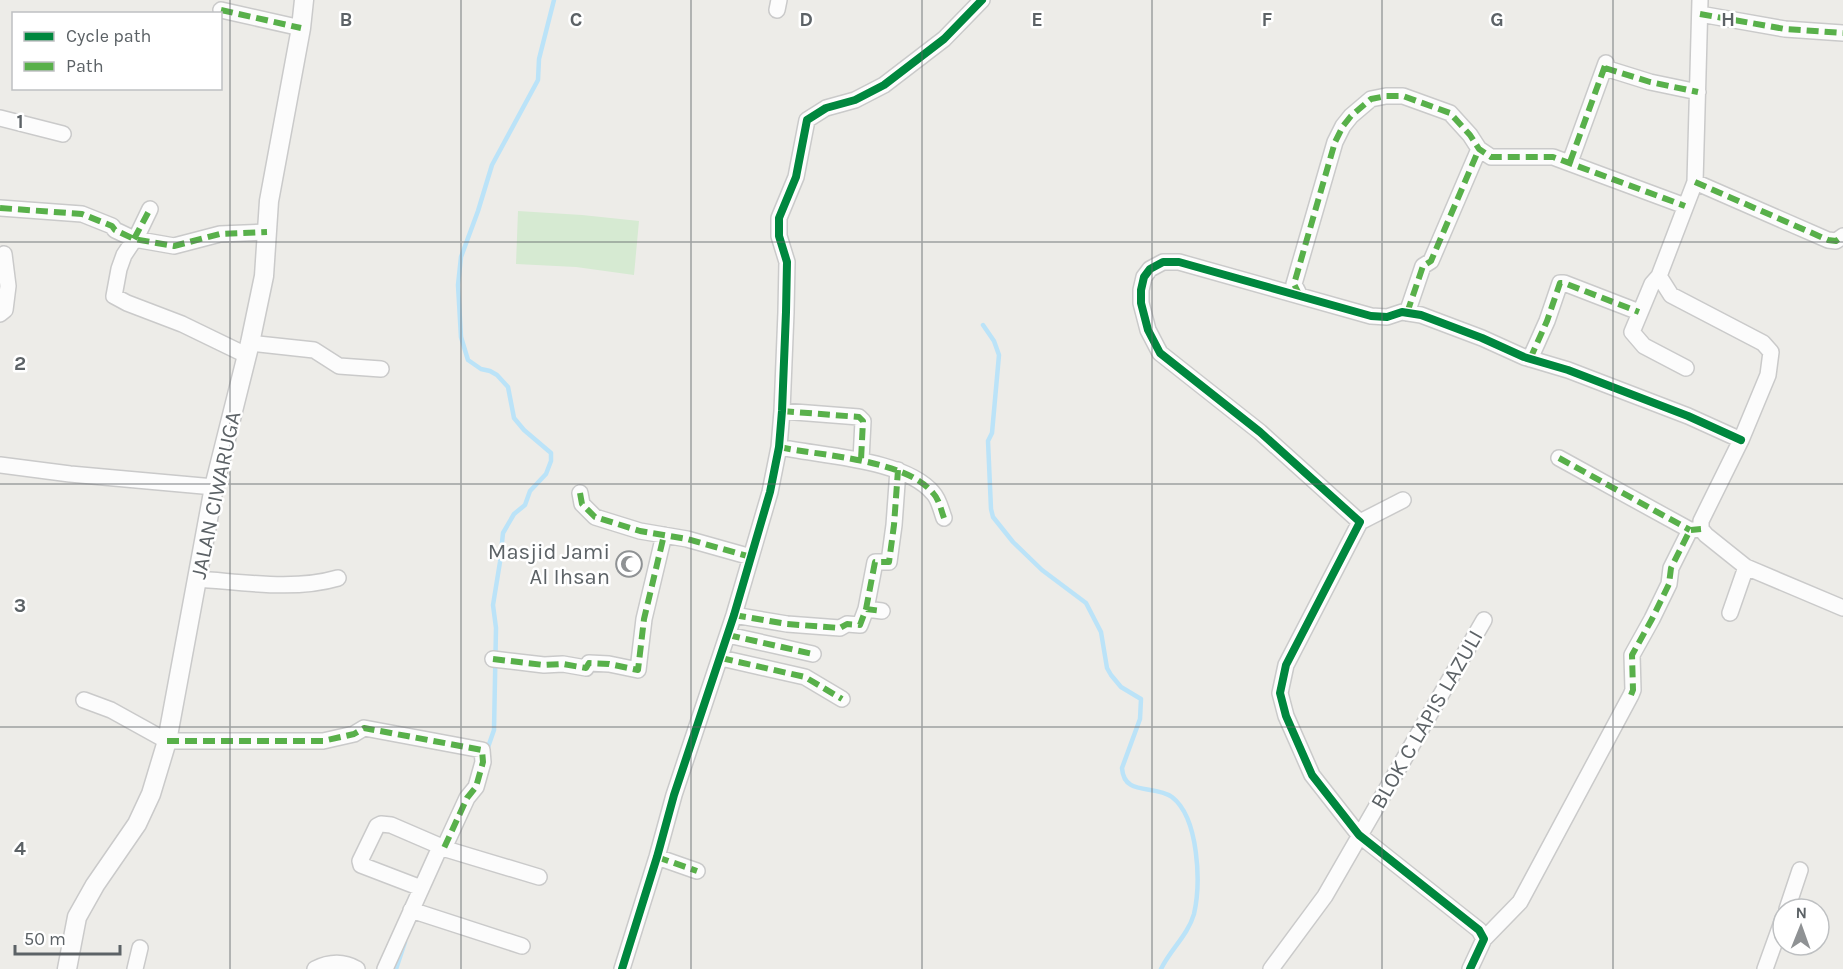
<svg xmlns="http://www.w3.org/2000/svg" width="1843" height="969" font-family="Karla,sans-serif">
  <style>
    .green { fill: #d6ead2 }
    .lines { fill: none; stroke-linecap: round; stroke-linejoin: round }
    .stream { stroke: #bbe3f8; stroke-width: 4.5 }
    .minor-casing { stroke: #cacaca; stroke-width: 18 }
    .tertiary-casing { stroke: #cacaca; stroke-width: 21 }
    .minor { stroke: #fcfcfc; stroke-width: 15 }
    .tertiary { stroke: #fcfcfc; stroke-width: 18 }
    .quiet { stroke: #58b04a; stroke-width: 6; stroke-dasharray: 12 6; stroke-linecap: butt }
    .cycleway-casing { stroke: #fff; stroke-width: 11 }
    .cycleway { stroke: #00873e; stroke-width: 8 }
    .grid { fill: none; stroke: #5c6266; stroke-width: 1.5; stroke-opacity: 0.55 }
    .labels { text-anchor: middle; stroke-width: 5; stroke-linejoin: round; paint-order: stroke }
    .street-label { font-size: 22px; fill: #5c6266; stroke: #fff }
    .poi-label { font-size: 22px; fill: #5c6266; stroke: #fff; text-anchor: end }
    .grid-label { font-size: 20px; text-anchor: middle; font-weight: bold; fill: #5c6266; stroke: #fff; stroke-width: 5; stroke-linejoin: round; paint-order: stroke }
  </style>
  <rect width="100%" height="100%" fill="#edece8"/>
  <path class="green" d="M518 211 582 215 639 221 634 275 576 267 516 264Z"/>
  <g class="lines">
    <path class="stream" d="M983 325 994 341 999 355 992 433 988 441 991 509 993 517 1013 542 1042 570 1086 603 1101 632 1107 668 1111 675 1121 687 1141 699 1140 719 1122 768C1124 797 1154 784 1172 797 1199 818 1201 883 1194 914 1188 935 1170 950 1161 969
      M487 750 494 730 496 628 493 605 500 562 503 533 514 514 525 505 530 491 546 474 551 461V453L524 430 514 418 508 387 497 375 490 371 481 369 468 360 461 337 458 285 461 257 478 211 492 165 538 80 539 59 554 0
      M396 969 405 942"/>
    <g class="minor-casing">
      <path id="minor" d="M1700 0 1695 182 1659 276 1671 295 1763 343 1771 352 1768 375 1741 440 1701 521V529L1706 535 1746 567 1843 608
        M221 10 301 28
        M777 10 779 0
        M1700 14 1785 29 1843 33
        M1605 68 1650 82 1698 92
        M0 118 63 134
        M1570 162 1606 63
        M1695 182 1828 240 1836 241 1843 236
        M0 208 82 214 112 226 115 230 134 239 174 246 220 234 267 232
        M150 209 138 234 124 255 119 269 114 296 127 303 182 324 246 355
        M1659 276 1652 284 1632 332 1644 346 1686 368
        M1300 296 1294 284 1335 142 1343 126 1351 116 1371 99 1386 96H1403L1450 113 1470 135 1479 149 1491 157H1553L1685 206
        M1407 313 1423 266 1431 261 1479 149
        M0 314 5 310 8 286 4 254
        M250 343 314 350 339 366 381 369
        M1530 359 1547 321 1560 283H1564L1639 312
        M782 411 859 417 863 421 861 460
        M779 447C821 456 905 459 933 493 939 499 941 510 944 518
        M1559 458 1690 530
        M0 465 70 474 214 487
        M580 493 582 504 595 517 640 531 687 539 751 557
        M1360 522 1403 500
        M197 579C243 582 294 591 338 578
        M866 609 875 562H889L894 525 898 470
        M1730 613 1746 567
        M734 615 787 624 840 628 847 624 860 625 866 609 882 611
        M728 635 813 654
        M721 658 805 677 842 699
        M493 659 544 665 563 664 586 668 589 663 609 664 638 670 644 619 664 535
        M84 700 111 710 167 741H323L354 734 364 728 482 750 483 762 476 787 467 798 444 848
        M657 857 697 871
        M421 888 361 865 360 861 377 826 381 824 391 825 449 850 539 877
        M1787 909 1800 870
        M411 910 522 946
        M1484 939 1520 902 1631 695 1633 690 1632 655 1652 619 1669 584 1671 568 1690 530 1701 529
        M135 969 140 948
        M315 969C329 962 343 961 357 969
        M385 969 440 847
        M622 969 657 857 674 795 734 615 770 492 779 447 782 411 786 312 787 262 779 236V218L796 177 807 120 826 108 855 100 884 85 944 39 982 0
        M1271 969 1325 896 1484 620
        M1470 969 1484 939 1479 930 1359 835 1312 775 1286 716 1280 693 1286 665 1360 522 1260 432 1160 353 1148 330 1141 303V290L1144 277 1150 269 1163 262H1179L1371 316 1387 317 1402 312 1421 315 1482 338 1524 357 1568 370 1688 416 1741 440
        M1765 969 1783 919"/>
    </g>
    <g class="tertiary-casing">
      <path id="tertiary" d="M67 969 77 917 95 885 137 824 151 794 167 741 214 487 250 343 264 276 269 201 301 28 304 0"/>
    </g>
    <use href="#minor" class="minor"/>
    <use href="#tertiary" class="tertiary"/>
    <path class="quiet" d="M221 10 301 28
      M1700 14 1785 29 1843 33
      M1605 68 1650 82 1698 92
      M1570 162 1606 63
      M1695 182 1828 240 1836 241 1843 236
      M0 208 82 214 112 226 115 230 134 239 174 246 220 234 267 232
      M134 239 150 209
      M1300 296 1294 284 1335 142 1343 126 1351 116 1371 99 1386 96H1403L1450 113 1470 135 1479 149 1491 157H1553L1685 206
      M1407 313 1423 266 1431 261 1479 149
      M1530 359 1547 321 1560 283H1564L1639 312
      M782 411 859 417 863 421 861 460
      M779 447C821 456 905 459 933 493 939 499 941 510 944 518
      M1559 458 1690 530
      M580 493 582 504 595 517 640 531 687 539 751 557
      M866 609 875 562H889L894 525 898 470
      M734 615 787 624 840 628 847 624 860 625 866 609 882 611
      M728 635 813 654
      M721 658 805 677 842 699
      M493 659 544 665 563 664 586 668 589 663 609 664 638 670 644 619 664 535
      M1631 695 1633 690 1632 655 1652 619 1669 584 1671 568 1690 530 1701 529
      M167 741H323L354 734 364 728 482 750 483 762 476 787 467 798 444 848
      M657 857 697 871"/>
    <g class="cycleway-casing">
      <path id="cycleway" d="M622 969 657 857 674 795 734 615 770 492 779 447 782 411 786 312 787 262 779 236V218L796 177 807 120 826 108 855 100 884 85 944 39 982 0
        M1470 969 1484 939 1479 930 1359 835 1312 775 1286 716 1280 693 1286 665 1360 522 1260 432 1160 353 1148 330 1141 303V290L1144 277 1150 269 1163 262H1179L1371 316 1387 317 1402 312 1421 315 1482 338 1524 357 1568 370 1688 416 1741 440"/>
    </g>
    <use href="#cycleway" class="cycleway"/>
  </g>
  <path class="grid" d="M230 0V969M461 0V969M691 0V969M922 0V969M1152 0V969M1382 0V969M1613 0V969M0 242H1843M0 484H1843M0 727H1843"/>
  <defs>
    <g id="mosque-ring" transform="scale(1.35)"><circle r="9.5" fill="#fff" stroke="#8f9294" stroke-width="1.5"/><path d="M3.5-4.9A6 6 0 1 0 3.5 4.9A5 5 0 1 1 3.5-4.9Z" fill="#8f9294"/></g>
  </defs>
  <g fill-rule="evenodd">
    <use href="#mosque-ring" x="629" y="564"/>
  </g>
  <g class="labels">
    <g class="street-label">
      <text transform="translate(215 495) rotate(-78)" y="8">JALAN CIWARUGA</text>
      <text transform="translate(1426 719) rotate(-60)" y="8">BLOK C LAPIS LAZULI</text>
    </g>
    <g class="poi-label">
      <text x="610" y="559">Masjid Jami<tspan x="610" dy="25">Al Ihsan</tspan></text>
    </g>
  </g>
  <g class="grid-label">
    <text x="346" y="26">B</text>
    <text x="576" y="26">C</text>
    <text x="806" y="26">D</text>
    <text x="1037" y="26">E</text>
    <text x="1267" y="26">F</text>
    <text x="1497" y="26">G</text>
    <text x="1728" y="26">H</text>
    <text x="20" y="128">1</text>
    <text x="20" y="370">2</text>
    <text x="20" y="612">3</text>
    <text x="20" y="855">4</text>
  </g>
  <rect x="12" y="12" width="210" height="78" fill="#ffffff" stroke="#bec0c2" stroke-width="1.5"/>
  <rect x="24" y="32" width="30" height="9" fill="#00873e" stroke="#bec0c2" stroke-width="1.5"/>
  <text x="66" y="42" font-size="18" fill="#5c6266">Cycle path</text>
  <rect x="24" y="62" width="30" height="9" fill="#58b04a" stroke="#bec0c2" stroke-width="1.5"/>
  <text x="66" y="72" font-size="18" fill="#5c6266">Path</text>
  <g transform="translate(1801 927) rotate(1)"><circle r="28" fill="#ffffff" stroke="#bec0c2" stroke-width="1.5"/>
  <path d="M0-4.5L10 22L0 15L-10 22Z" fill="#8f9294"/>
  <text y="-9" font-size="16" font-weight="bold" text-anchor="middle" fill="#5c6266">N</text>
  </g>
  <path d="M15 945v9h105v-9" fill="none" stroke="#5c6266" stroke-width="3"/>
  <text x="24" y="945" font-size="18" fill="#5c6266" stroke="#ffffff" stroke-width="4.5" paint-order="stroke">50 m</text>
</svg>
